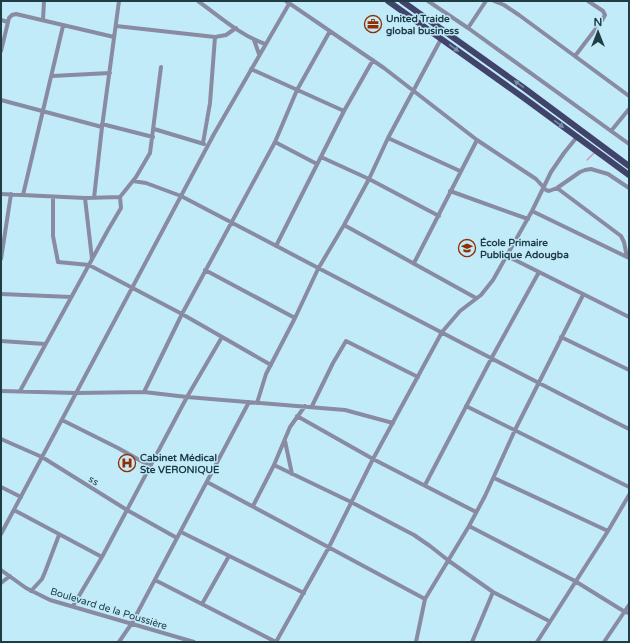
<svg xmlns="http://www.w3.org/2000/svg" width="630" height="643" font-family="'Varela Round',sans-serif">
  <style>
    .lines { fill: none; stroke-linecap: round; stroke-linejoin: round }
    .stream { stroke: #d592bf; stroke-width: 1.5 }
    .minor { stroke: #888ba2; stroke-width: 4 }
    .primary { stroke: #40436a; stroke-width: 6 }
    .oneway { fill: #7a8faa }
    .labels { text-anchor: middle; stroke-width: 3; stroke-linejoin: round; paint-order: stroke }
    .poi-label { font-size: 10px; font-weight: bold; fill: #203d46; stroke: #c2ebf9; text-anchor: start }
    .street-label { font-size: 10px; fill: #203d46; stroke: #c2ebf9 }
  </style>
  <rect width="100%" height="100%" fill="#c2ebf9"/>
  <g class="lines">
    <path class="stream" d="M587 160 594 153"/>
    <path class="minor" d="M198 1C219 16 240 35 265 44
      M286 1 384 68 477 140 536 179 546 190 549 191 557 188 580 172 585 170 591 169 608 174 629 188
      M428 1 468 28 629 144
      M494 1 504 5 519 15 629 96
      M1 20 8 22
      M43 20 44 1
      M116 26 215 37 226 35 236 28
      M468 28 486 1
      M254 40 259 54
      M1 51 9 18 12 15 16 14 114 37
      M575 56 601 22 605 15 603 11 588 1
      M251 69 344 111
      M52 76 110 73
      M1 100 102 127
      M102 124 153 137
      M154 129 204 144
      M611 131 629 109
      M388 138 460 171
      M275 142 317 164
      M203 143 210 103 215 37
      M321 157 369 179 439 216
      M133 181 146 183 181 196C330 274 479 353 629 429
      M557 188 621 236 624 242 627 257
      M450 191 528 219
      M1 194 85 198 120 197 136 177 150 153 161 67
      M23 195 63 26
      M53 197V236L58 262 89 265 182 314 271 365
      M85 198 92 259
      M94 198 102 127 119 1
      M532 211 629 258
      M344 225 476 298
      M276 246 344 111 373 60
      M507 256 629 317
      M1 259 11 194
      M414 263 477 140
      M205 270 295 318
      M1 294 71 297
      M561 337 629 370
      M1 341 45 344
      M1 391 76 393 144 392 187 397 345 410 393 423
      M20 391 108 230 121 208 120 197
      M144 392 182 314 275 142 297 90 330 31
      M257 403 266 374 295 318 318 269 344 225 369 179 388 138 441 39
      M312 406 333 363 346 341 418 377
      M466 406 629 487
      M297 416 373 459 476 512
      M62 420 118 448 150 466
      M1 439 42 457 127 510 177 538
      M285 441 292 474
      M274 465 351 502 414 535 430 546 449 561 493 592 549 621
      M494 478 608 531
      M207 482 425 599
      M425 485 491 359 539 272
      M1 487 21 497
      M253 506 274 465 290 427 305 406
      M14 510 102 557
      M469 526 575 581 625 612 629 613
      M181 532 304 593
      M1 534 214 134 289 4
      M1 570 26 588 50 600 194 642
      M155 580 276 642
      M1 583 10 576
      M31 591 42 579 45 572 59 535
      M202 604 229 556
      M73 606 102 557 187 397 222 337
      M119 642 132 623 249 402
      M276 642 329 547 373 459 442 332 460 311 481 295 493 280 532 211 551 172 564 153 577 137
      M416 642 425 599 469 526 485 496 515 430 583 295
      M472 642 493 592
      M537 642 608 531 629 495
      M604 642 629 605"/>
    <path class="primary" d="M388 1 524 98 629 175
      M402 1 524 88 629 166"/>
  </g>
  <defs><path id="oneway-solid" d="M-6-.8H1V-3.2L6.5 0L1 3.2V.8H-6Z"/></defs>
  <g class="oneway">
    <use href="#oneway-solid" transform="translate(454 48) rotate(36)"/>
    <use href="#oneway-solid" transform="translate(519 84) rotate(-144)"/>
    <use href="#oneway-solid" transform="translate(559 124) rotate(37)"/>
  </g>
  <defs>
    <g id="office-ring" transform="scale(0.9)"><circle r="9.5" fill="#c2ebf9" stroke="#932e00" stroke-width="1.5"/><path d="M-6-3h4V-5.5h4V-3h4V5H-6ZM-1-4.5V-3h2v-1.5ZM-6 0V1H6V0Z" fill="#932e00"/></g>
    <g id="school-ring" transform="scale(0.9)"><circle r="9.5" fill="#c2ebf9" stroke="#932e00" stroke-width="1.5"/><path d="M0-5L7-2L0 1L-7-2ZM-4 1L0 2.5L4 1V4Q0 6-4 4Z" fill="#932e00"/></g>
    <g id="hospital-ring" transform="scale(0.9)"><circle r="9.5" fill="#c2ebf9" stroke="#932e00" stroke-width="1.5"/><path d="M-5-5h3v3.5h4V-5h3V5h-3V1.5h-4V5h-3Z" fill="#932e00"/></g>
  </defs>
  <g fill-rule="evenodd">
    <use href="#office-ring" x="373" y="24"/>
    <use href="#school-ring" x="467" y="248"/>
    <use href="#hospital-ring" x="127" y="463"/>
  </g>
  <g class="labels">
    <g class="poi-label">
      <text x="386" y="22">United Traide<tspan x="386" dy="12">global business</tspan></text>
      <text x="480" y="246">École Primaire<tspan x="480" dy="12">Publique Adougba</tspan></text>
      <text x="140" y="461">Cabinet Médical<tspan x="140" dy="12">Ste VERONIQUE</tspan></text>
    </g>
    <g class="street-label">
      <text transform="translate(94 480) rotate(32)" y="4">ss</text>
      <text transform="translate(109 608) rotate(17)" y="4">Boulevard de la Poussière</text>
    </g>
  </g>
  <rect width="630" height="643" fill="none" stroke="#203d46" stroke-width="4"/>
  <g transform="translate(598 32)" stroke="#c2ebf9" stroke-width="3" paint-order="stroke">
  <path d="M0-3L7 15L0 10L-7 15Z" fill="#203d46"/>
  <text y="-6" font-size="11" font-weight="bold" text-anchor="middle" fill="#203d46">N</text>
  </g>
</svg>
